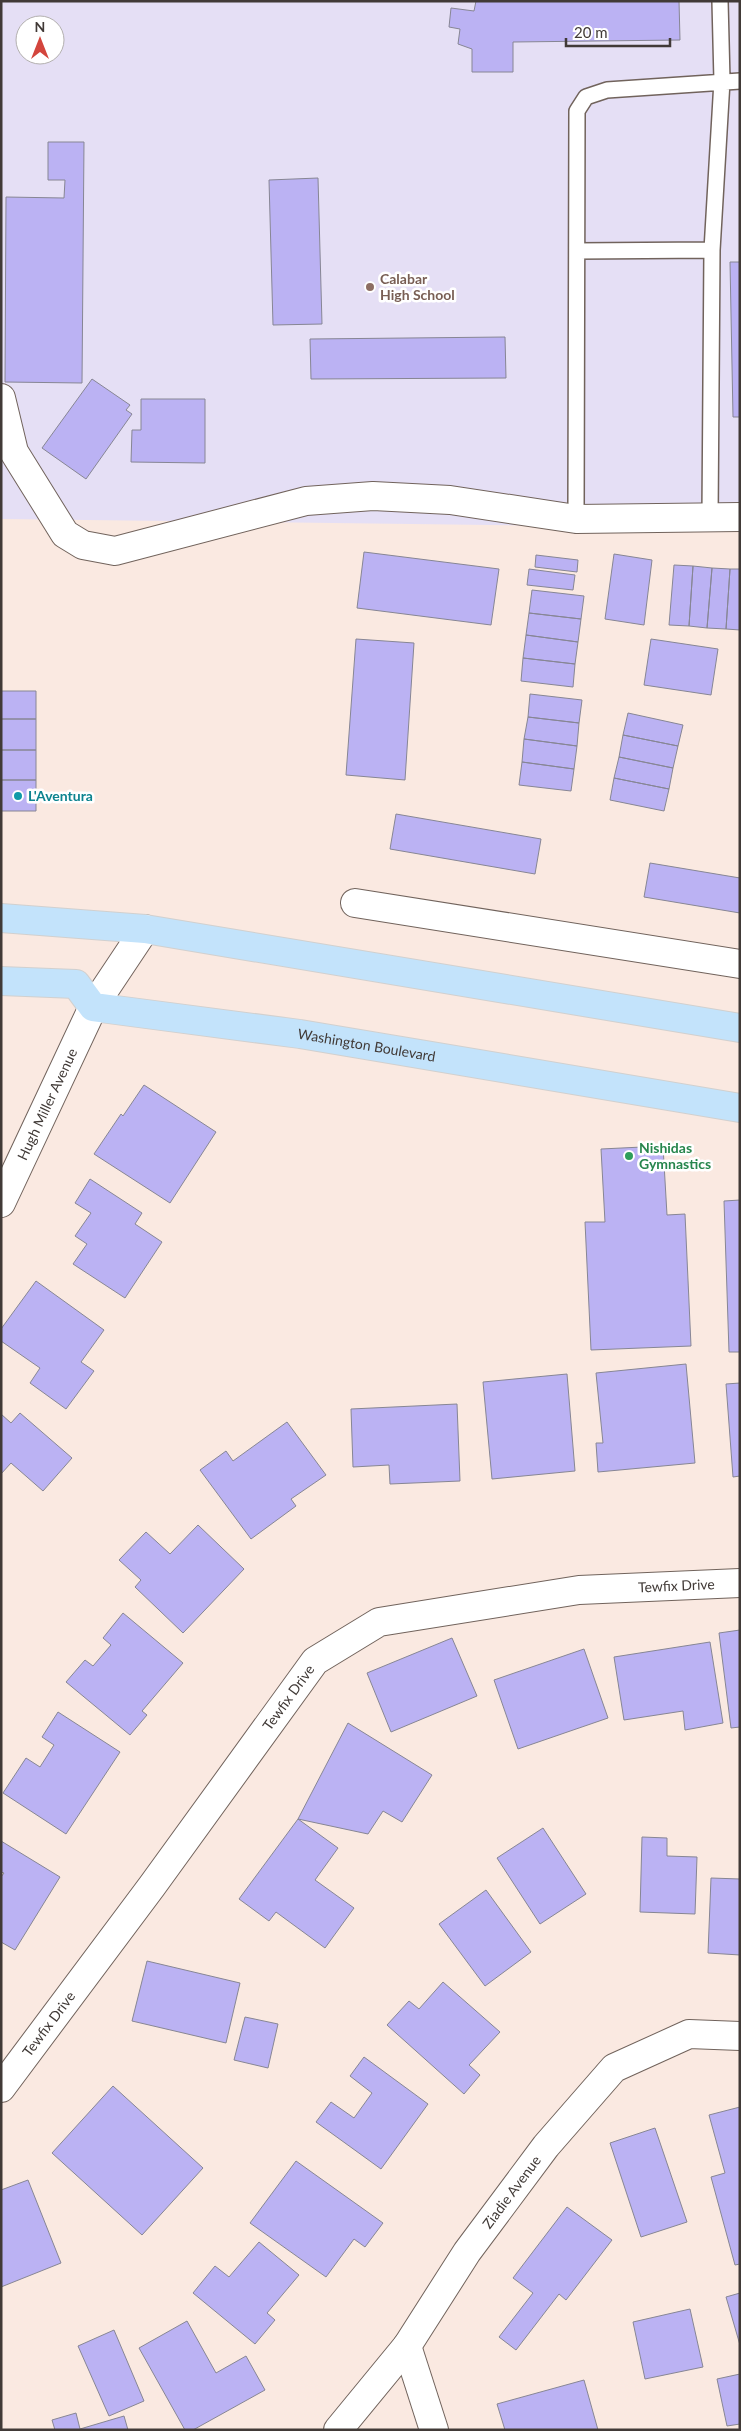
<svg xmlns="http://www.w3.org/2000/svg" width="741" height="2431" font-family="Lato,sans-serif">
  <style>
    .education { fill: #e5dff5; fill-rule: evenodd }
    .building { fill: #bbb2f3; stroke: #878694 }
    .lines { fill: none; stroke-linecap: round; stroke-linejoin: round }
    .service-casing { stroke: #71635c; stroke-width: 18 }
    .minor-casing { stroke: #71635c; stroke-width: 30 }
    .trunk-casing { stroke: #d1d0cf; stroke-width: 30 }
    .service { stroke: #fff; stroke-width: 15 }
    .minor { stroke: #fff; stroke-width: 28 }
    .trunk { stroke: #c3e3fb; stroke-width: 28 }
    .education-dot { fill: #8d6e63; stroke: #fff; stroke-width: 2 }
    .culture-dot { fill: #0f9aa8; stroke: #fff; stroke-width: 2 }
    .leisure-dot { fill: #2e9e5b; stroke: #fff; stroke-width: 2 }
    .labels { text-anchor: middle; stroke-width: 5; stroke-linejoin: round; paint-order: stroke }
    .education-label { font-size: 14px; font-weight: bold; fill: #785e54; stroke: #fff; text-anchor: start }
    .culture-label { font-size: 14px; font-weight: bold; fill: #0d838f; stroke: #fff; text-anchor: start }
    .street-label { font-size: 14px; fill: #413a37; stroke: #fff }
    .leisure-label { font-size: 14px; font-weight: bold; fill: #27864d; stroke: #fff; text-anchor: start }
  </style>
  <rect width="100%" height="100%" fill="#fae9e1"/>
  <path class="education" d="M1 1H740V528L1 519ZM25 25H55V55H25Z"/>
  <path class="building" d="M476 1H679L680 40 513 42V72H472V49L458 44 460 29 449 27 451 8 474 11Z
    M48 142H84L82 383 5 382 6 197 64 198 65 180H48Z
    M318 178 322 324 273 325 269 180Z
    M730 262H740V417H733Z
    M505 337 506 378 311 379 310 339Z
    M92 379 130 405 126 410 132 414 86 479 42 448Z
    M141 399H205V463L131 462 132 430H141Z
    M364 552 499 569 491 625 357 608Z
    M614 554 652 560 644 625 605 619Z
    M536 555 578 560 577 572 535 567Z
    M674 565 693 566 689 626 669 625Z
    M693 566 712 568 707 628 689 626Z
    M712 568 730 569 726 629 707 628Z
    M529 569 575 575 573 590 527 585Z
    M730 569H740V630L726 629Z
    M532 590 584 596 581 619 529 613Z
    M529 613 581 619 578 642 526 635Z
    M526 635 578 642 575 664 523 658Z
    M356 639 414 643 405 780 346 775Z
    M651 639 718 649 711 695 644 685Z
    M523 658 575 664 573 687 521 681Z
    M1 691H36V719H1Z
    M530 694 582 700 579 723 528 717Z
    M628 713 683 725 678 746 623 735Z
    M528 717 579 723 577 746 524 739Z
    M1 719H36V750H1Z
    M623 735 678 746 673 768 619 757Z
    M524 739 577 746 574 769 522 762Z
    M1 750H36V780H1Z
    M619 757 673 768 669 789 614 778Z
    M522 762 574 769 571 791 519 785Z
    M614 778 669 789 664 811 610 800Z
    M1 780H36V811H1Z
    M396 814 541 839 535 874 390 849Z
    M650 863 740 878V913L644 897Z
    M144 1085 216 1132 170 1203 94 1154 121 1114 123 1116Z
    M663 1146 667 1215 685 1214 691 1346 591 1350 585 1222H605L601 1149Z
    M90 1179 142 1213 135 1224 162 1242 125 1298 73 1264 87 1244 75 1236 91 1213 75 1203Z
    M740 1200V1352H729L724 1201Z
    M36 1281 104 1330 81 1362 94 1371 66 1409 30 1383 40 1368 1 1341V1329Z
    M686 1364 695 1463 598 1472 596 1443H603L596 1373Z
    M567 1374 575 1471 492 1479 483 1382Z
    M740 1383V1476L733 1477 726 1384Z
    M457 1404 460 1481 390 1484 389 1465 353 1467 351 1409Z
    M20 1413 72 1458 43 1491 11 1463 1 1474V1414L11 1423Z
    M287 1422 326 1475 291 1499 296 1506 251 1539 200 1470 226 1451 233 1461Z
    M198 1525 244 1569 183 1633 135 1587 141 1580 119 1560 146 1532 170 1554Z
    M123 1613 183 1663 142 1711 147 1715 130 1735 66 1682 85 1660 93 1666 111 1645 103 1638Z
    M740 1630V1727L731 1728 719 1633Z
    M452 1638 477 1696 391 1732 367 1673Z
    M710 1642 723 1723 685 1730 683 1711 624 1720 614 1657Z
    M584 1649 608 1718 518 1749 494 1680Z
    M58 1712 120 1752 66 1834 3 1793 26 1758 40 1767 54 1745 42 1737Z
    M348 1723 432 1775 402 1822 383 1811 368 1834 298 1819Z
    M298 1819 338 1848 315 1880 354 1908 325 1948 276 1912 269 1921 239 1899Z
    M543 1828 586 1894 540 1924 497 1858Z
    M642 1837 667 1838V1856L697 1857 695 1914 640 1912Z
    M1 1841 60 1877 15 1950 1 1942V1877L4 1873 1 1872Z
    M711 1878 740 1879V1955L708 1953Z
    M486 1890 531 1952 485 1986 439 1924Z
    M147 1961 240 1983 226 2043 132 2021Z
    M443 1982 500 2032 469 2065 480 2075 464 2094 387 2025 409 2001 419 2009Z
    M245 2017 278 2024 268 2068 234 2060Z
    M364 2057 428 2104 381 2169 316 2122 331 2102 354 2118 372 2093 350 2076Z
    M113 2086 203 2168 142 2235 52 2153Z
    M740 2107V2264L735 2265 711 2177 725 2173 709 2115Z
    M655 2128 687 2222 641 2237 610 2143Z
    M296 2161 383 2223 365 2247 354 2239 326 2277 250 2223Z
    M28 2180 61 2263 1 2287V2190Z
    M567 2207 612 2240 566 2300 559 2294 516 2350 499 2337 533 2293 513 2278Z
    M259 2242 299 2275 267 2313 275 2320 255 2344 193 2293 215 2266 229 2277Z
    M740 2293V2345L726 2297Z
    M690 2309 703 2367 645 2379 633 2322Z
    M187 2321 216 2373 246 2356 265 2390 193 2430H185L139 2348Z
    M114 2330 144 2401 109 2416 78 2346Z
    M740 2374V2424L727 2426 717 2379Z
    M584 2380 598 2430H505L497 2404Z
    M76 2413 80 2429 124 2416 128 2430H55L52 2420Z"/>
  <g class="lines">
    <g class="service-casing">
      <path id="service" d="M577 251 712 250
        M710 518 712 250 722 81 720 1
        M576 519 577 111 586 97 607 90 740 81"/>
    </g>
    <g class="minor-casing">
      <g id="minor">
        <path d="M1 398 14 452 65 534 83 545 115 551 306 501 373 496 450 500 576 519 740 517"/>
        <path d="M355 903 740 964"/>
        <path id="s1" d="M1 1203 93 1007 145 929"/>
        <path id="s2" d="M1 2088 152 1886 315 1661 379 1622 579 1590 740 1583"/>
        <path d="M407 2346 434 2430"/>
        <path id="s3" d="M338 2430 407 2346 467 2252 546 2146 614 2068 689 2034 740 2036"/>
      </g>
    </g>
    <g class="trunk-casing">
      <g id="trunk">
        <path d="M1 918 145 929 740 1028"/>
        <path id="s4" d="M1 981 76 984 93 1007 300 1034 740 1108"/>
      </g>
    </g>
    <use href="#service" class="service"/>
    <use href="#minor" class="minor"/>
    <use href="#trunk" class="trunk"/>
  </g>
  <circle class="education-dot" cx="370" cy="287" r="5"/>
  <circle class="culture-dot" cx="18" cy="796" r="5"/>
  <circle class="leisure-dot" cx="629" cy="1156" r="5"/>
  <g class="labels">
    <g class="education-label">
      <text x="380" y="284">Calabar<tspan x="380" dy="16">High School</tspan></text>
    </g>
    <g class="culture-label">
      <text x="28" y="801">L'Aventura</text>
    </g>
    <g class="street-label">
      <text dy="5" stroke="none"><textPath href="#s4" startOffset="380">Washington Boulevard</textPath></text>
      <text dy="5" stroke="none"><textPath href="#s1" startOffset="109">Hugh Miller Avenue</textPath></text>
      <text dy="5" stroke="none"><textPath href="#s2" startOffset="905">Tewfix Drive</textPath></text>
      <text dy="5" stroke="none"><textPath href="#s2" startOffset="485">Tewfix Drive</textPath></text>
      <text dy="5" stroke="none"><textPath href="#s2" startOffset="80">Tewfix Drive</textPath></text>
      <text dy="5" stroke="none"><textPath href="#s3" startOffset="295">Ziadie Avenue</textPath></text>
    </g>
    <g class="leisure-label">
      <text x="639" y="1153">Nishidas<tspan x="639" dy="16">Gymnastics</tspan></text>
    </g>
  </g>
  <rect width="741" height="2431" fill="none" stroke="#413a37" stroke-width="5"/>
  <g transform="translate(40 40)"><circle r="24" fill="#ffffff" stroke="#b3b0af"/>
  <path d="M0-4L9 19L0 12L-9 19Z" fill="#d3453d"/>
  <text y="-8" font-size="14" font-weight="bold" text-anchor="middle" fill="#413a37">N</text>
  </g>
  <path d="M566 38v8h104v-8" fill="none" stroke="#413a37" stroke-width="2.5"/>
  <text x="574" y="38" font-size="15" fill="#413a37" stroke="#ffffff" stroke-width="4" paint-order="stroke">20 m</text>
</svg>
